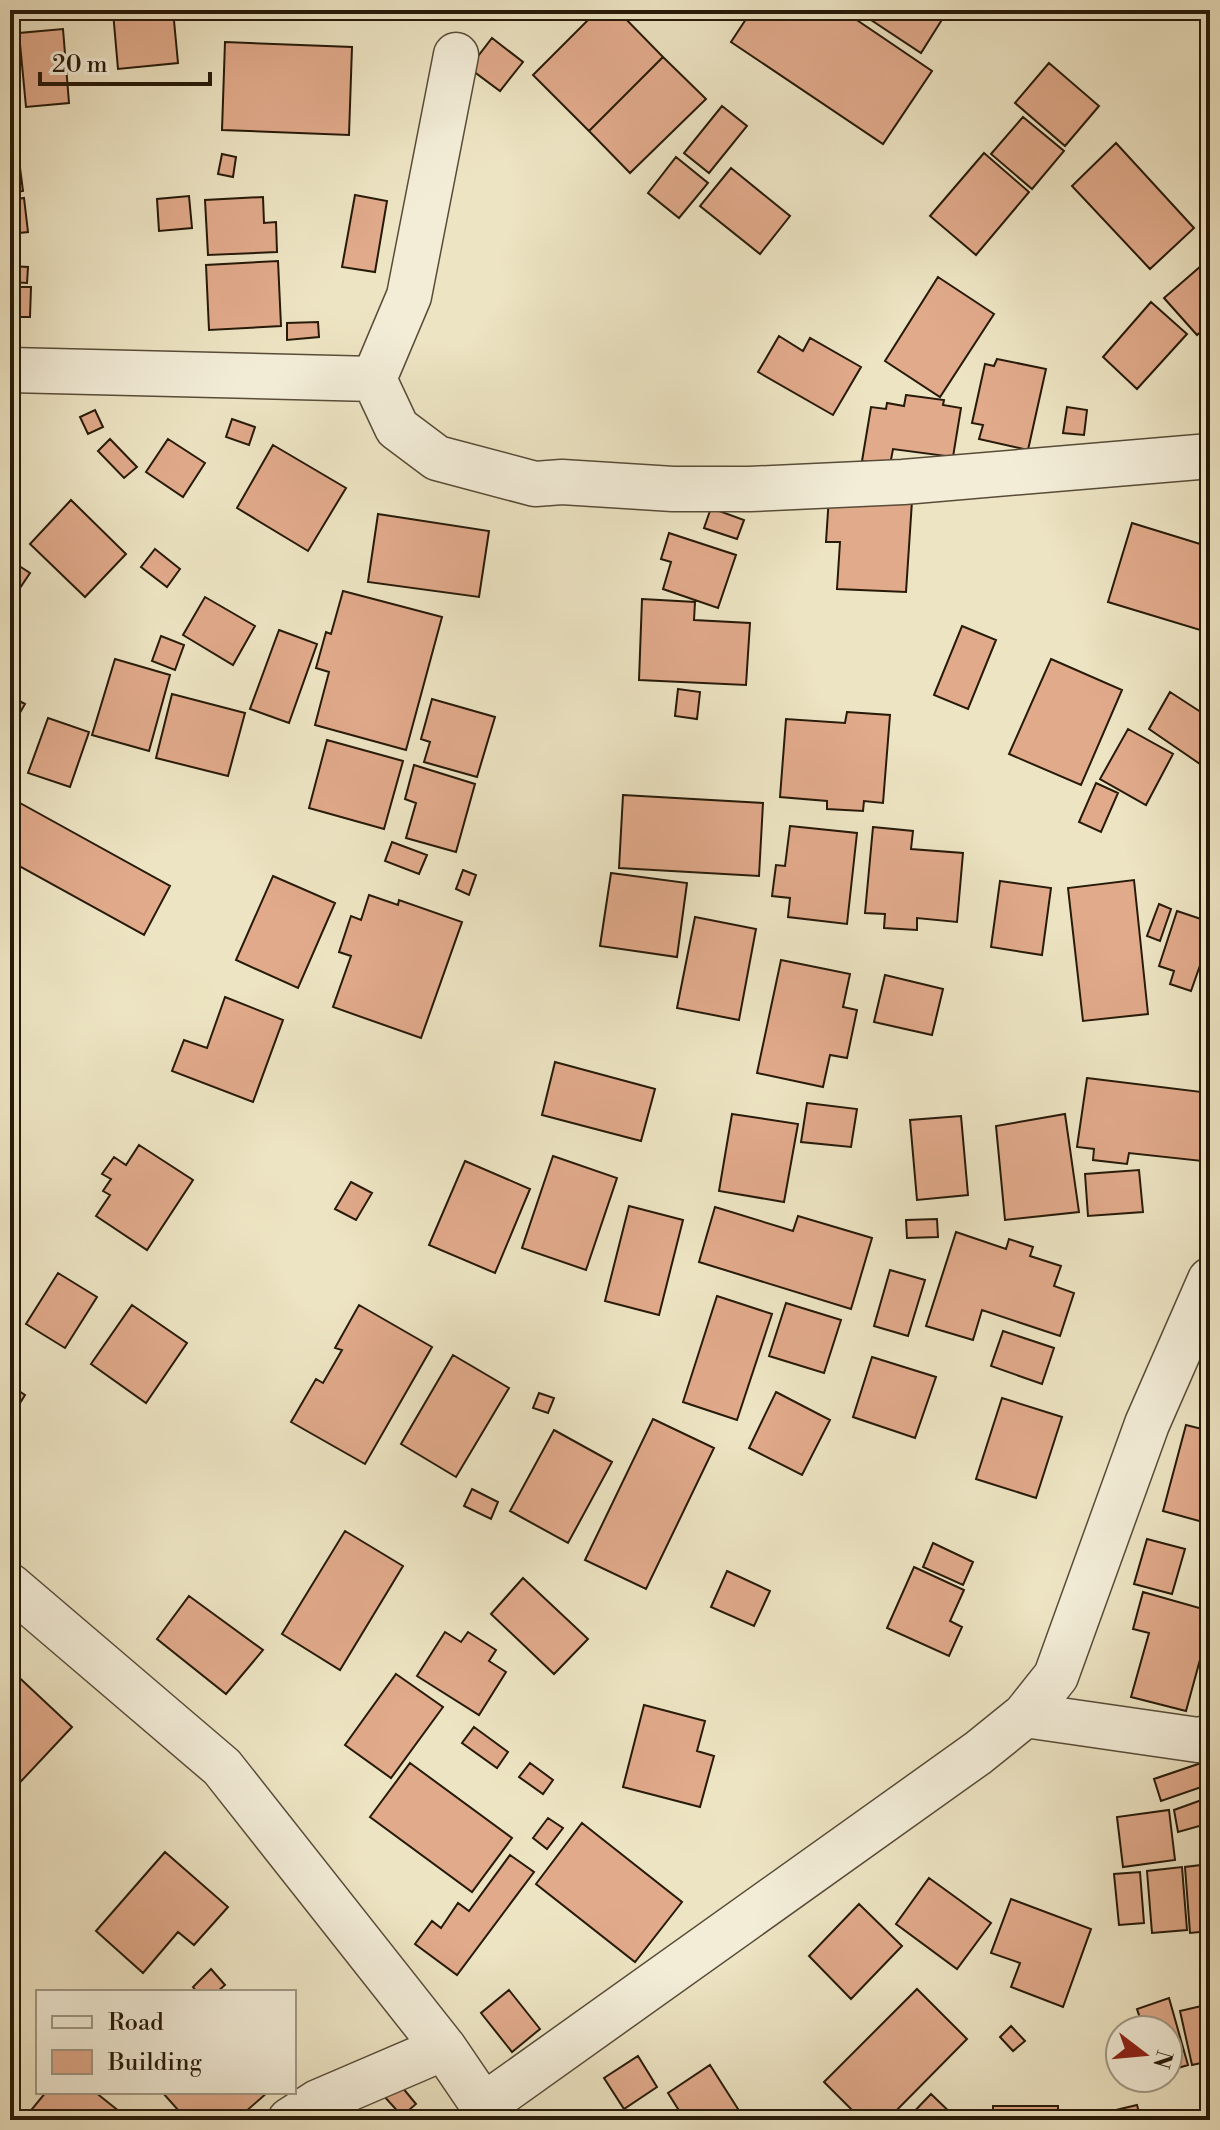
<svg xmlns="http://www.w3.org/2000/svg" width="1220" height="2130" font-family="'Libre Bodoni',serif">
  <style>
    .building { fill: #e1aa8b; stroke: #271a09; stroke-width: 2 }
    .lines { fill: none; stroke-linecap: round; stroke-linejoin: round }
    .minor-casing { stroke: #584c38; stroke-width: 47 }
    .minor { stroke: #f3edd8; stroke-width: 44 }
  </style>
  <rect width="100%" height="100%" fill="#ede4c3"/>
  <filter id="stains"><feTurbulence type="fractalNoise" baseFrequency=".0025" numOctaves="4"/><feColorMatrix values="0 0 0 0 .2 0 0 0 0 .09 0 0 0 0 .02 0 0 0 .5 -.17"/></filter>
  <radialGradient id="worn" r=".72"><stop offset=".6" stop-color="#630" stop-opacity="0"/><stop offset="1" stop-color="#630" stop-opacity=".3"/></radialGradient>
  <path class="building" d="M134 10H173L178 63 118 69 113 12Z
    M598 10H617L663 57 589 131 533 75Z
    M752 10H842L932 71 883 144 731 42Z
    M856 10H948L921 53Z
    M63 29 69 103 26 107 19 33Z
    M492 38 523 62 500 91 469 68Z
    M225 42 352 47 349 135 222 130Z
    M663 57 706 99 630 173 589 131Z
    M10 62 17 119 10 120Z
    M1049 63 1099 106 1065 146 1015 103Z
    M722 106 747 126 709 173 684 153Z
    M1023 117 1064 151 1032 189 991 154Z
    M10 129H15L23 191 10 193Z
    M1116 143 1194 228 1150 269 1072 186Z
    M984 153 1029 192 976 255 930 216Z
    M222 154 236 157 233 177 218 174Z
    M676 157 708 183 679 218 648 193Z
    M731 168 790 216 760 254 700 206Z
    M355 195 387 201 375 272 342 267Z
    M189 196 192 228 159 231 157 199Z
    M263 197 264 223 276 222 277 252 208 255 205 200Z
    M24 198 28 232 10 234V200Z
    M1209 259 1210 324 1197 335 1164 298Z
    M278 261 281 326 209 330 206 265Z
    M10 266 28 267 27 283 10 282Z
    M938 277 994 314 940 397 885 361Z
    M10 287H31L30 317H10Z
    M1151 302 1187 334 1137 389 1103 357Z
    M318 322 319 337 287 340V323Z
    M779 336 803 351 810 338 861 367 833 415 758 372Z
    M997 359 1046 369 1028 450 979 439 983 425 972 423 985 364 994 366Z
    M906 395 944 400 943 405 961 408 953 457 893 449 890 465 862 461 871 407 886 409 887 403 904 406Z
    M1067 407 1087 410 1084 435 1063 433Z
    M95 410 103 427 88 434 80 417Z
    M232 419 255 427 249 445 226 437Z
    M110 439 137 467 124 478 98 451Z
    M168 439 205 463 183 497 146 472Z
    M273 445 346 488 308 551 237 508Z
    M829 496 912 501 906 592 837 589 840 542H826Z
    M71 500 126 554 85 597 30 544Z
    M711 508 744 520 737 539 704 528Z
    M378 514 489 531 479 597 368 582Z
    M1132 523 1210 547V633L1108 602Z
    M669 533 736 555 718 608 663 589 671 562 661 559Z
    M155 549 180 569 167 587 141 567Z
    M10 560 30 573 10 603Z
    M343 591 442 617 406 750 315 725 329 672 316 668 326 632 331 634Z
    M205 597 255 626 233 665 183 635Z
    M642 599 695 602 694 620 750 623 746 685 639 680Z
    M962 626 996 640 968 709 934 695Z
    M279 630 317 644 289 723 250 709Z
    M161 636 184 645 175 670 152 661Z
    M115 659 170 675 149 751 92 735Z
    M1051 659 1122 690 1081 785 1009 754Z
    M678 689 700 692 697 719 675 716Z
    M1170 692 1210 718V750L1200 764 1149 729Z
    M172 694 245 713 228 776 156 758Z
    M10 696 25 704 10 730Z
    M432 699 495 717 477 777 424 762 430 742 421 739Z
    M847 712 890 715 883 803 864 801 863 811 827 809V801L780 797 786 719 845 723Z
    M48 718 89 732 70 787 28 773Z
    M1128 729 1173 754 1146 805 1100 779Z
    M327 740 403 761 384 829 309 808Z
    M414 765 475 784 456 852 406 838 416 803 405 799Z
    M1096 783 1118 793 1101 832 1079 822Z
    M623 795 763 803 759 876 619 868Z
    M11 798 170 886 144 935 10 861Z
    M790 826 857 833 847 924 788 917 790 898 772 896 776 865 785 866Z
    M873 827 913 831 911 849 963 853 957 922 917 918V930L884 928 885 914 865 913Z
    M392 842 427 855 419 874 385 861Z
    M463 870 476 875 469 895 456 889Z
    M611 873 687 883 677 957 600 946Z
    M273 876 335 903 298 988 236 960Z
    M1134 880 1148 1014 1083 1021 1068 888Z
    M1000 881 1051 888 1042 955 991 947Z
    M369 895 398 905 399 900 462 922 421 1038 333 1007 351 956 339 952 351 916 361 920Z
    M1159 904 1171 909 1160 941 1147 936Z
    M1177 911 1210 922V937L1191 991 1170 984 1174 971 1159 966Z
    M695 917 756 929 739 1020 677 1008Z
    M781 960 850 974 843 1007 857 1010 847 1058 830 1055 823 1087 757 1073Z
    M885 975 943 989 932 1035 874 1022Z
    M225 997 283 1020 253 1102 172 1071 184 1040 207 1048Z
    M555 1062 655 1089 641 1141 542 1115Z
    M1087 1078 1210 1093 1202 1161 1129 1153 1127 1164 1093 1160 1094 1149 1077 1147Z
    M807 1103 857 1109 851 1147 801 1142Z
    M732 1114 798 1124 784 1202 719 1191Z
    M1065 1114 1079 1212 1005 1220 996 1126Z
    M961 1116 968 1195 917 1200 910 1120Z
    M139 1145 193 1180 147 1250 96 1216 110 1195 103 1191 111 1179 102 1174 114 1157 126 1165Z
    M553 1156 617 1178 586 1270 522 1248Z
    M465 1161 530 1189 495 1273 429 1245Z
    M1139 1170 1143 1212 1088 1216 1085 1174Z
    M351 1182 372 1193 356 1220 335 1209Z
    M629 1206 683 1220 659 1315 605 1301Z
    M715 1207 793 1231 798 1216 872 1238 851 1309 699 1262Z
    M937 1219 938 1237 907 1238 906 1220Z
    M956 1232 1006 1249 1009 1239 1033 1247 1030 1256 1061 1266 1054 1286 1074 1293 1060 1336 982 1310 973 1340 926 1326Z
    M890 1270 925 1280 908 1336 874 1326Z
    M58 1273 97 1297 65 1348 26 1324Z
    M717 1296 772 1314 737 1420 683 1402Z
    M786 1303 841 1320 824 1373 769 1356Z
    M132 1305 187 1343 146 1403 91 1364Z
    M359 1305 432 1347 365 1464 291 1422 316 1379 323 1383 342 1350 335 1348Z
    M1003 1331 1054 1348 1042 1384 991 1366Z
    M453 1355 509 1388 456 1477 401 1444Z
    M872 1357 936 1377 915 1438 853 1417Z
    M10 1385 25 1395 10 1419Z
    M776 1392 830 1420 802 1475 749 1448Z
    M539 1393 554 1398 548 1413 533 1408Z
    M1002 1398 1062 1417 1036 1498 976 1479Z
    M653 1419 714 1448 646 1589 585 1560Z
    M1186 1425 1210 1431V1524L1163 1511Z
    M554 1430 612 1462 568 1543 510 1511Z
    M472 1489 498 1502 491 1519 464 1506Z
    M345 1531 403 1566 340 1670 282 1634Z
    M1147 1539 1185 1549 1172 1594 1134 1584Z
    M933 1543 973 1562 963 1585 923 1567Z
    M914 1567 964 1590 950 1621 962 1627 949 1656 887 1628Z
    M727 1571 770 1591 754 1626 711 1607Z
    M523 1578 588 1639 554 1674 491 1614Z
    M1143 1592 1210 1611V1623L1186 1711 1131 1697 1149 1633 1133 1629Z
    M189 1596 263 1650 226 1694 157 1639Z
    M445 1632 461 1642 468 1632 496 1650 489 1661 506 1672 479 1715 417 1676Z
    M10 1669 72 1727 10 1793Z
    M396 1674 443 1707 391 1778 345 1745Z
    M644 1705 705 1721 697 1751 714 1756 700 1807 623 1787Z
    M474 1727 508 1752 497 1768 462 1743Z
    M1210 1760V1784L1161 1801 1154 1779Z
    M410 1763 512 1838 472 1892 370 1817Z
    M530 1763 553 1780 543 1794 519 1777Z
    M1210 1797V1823L1178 1832 1174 1810Z
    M1169 1810 1175 1860 1123 1867 1117 1817Z
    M548 1818 563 1828 547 1849 533 1838Z
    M582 1823 682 1902 635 1962 536 1884Z
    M165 1852 228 1907 194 1945 178 1932 143 1973 96 1931Z
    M510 1855 534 1872 457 1975 415 1944 432 1921 441 1928 458 1903 469 1911Z
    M1210 1864V1931L1190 1933 1185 1867Z
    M1182 1867 1187 1930 1152 1933 1147 1871Z
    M1140 1872 1144 1923 1119 1925 1114 1874Z
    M929 1878 991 1923 957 1969 896 1924Z
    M1011 1899 1091 1929 1063 2007 1011 1987 1020 1963 991 1953Z
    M859 1904 902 1946 851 1999 809 1956Z
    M211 1969 225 1985 217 1992H197L193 1987Z
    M917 1989 967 2039 887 2120H862L824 2082Z
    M509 1990 540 2029 512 2052 481 2013Z
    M1169 1998 1188 2065 1168 2071V2030H1144L1137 2009Z
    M1210 2004V2061L1192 2065 1180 2011Z
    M1011 2026 1025 2041 1013 2051 1000 2037Z
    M638 2056 657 2087 624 2109 604 2078Z
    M710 2065 745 2120H685L668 2093Z
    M397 2081 416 2104 402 2116 383 2095Z
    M46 2092H95L130 2120H23Z
    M162 2092H268L236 2120H187Z
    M931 2094 958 2120H906Z
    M1137 2105 1141 2120H1074Z
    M993 2106H1058V2120H993Z"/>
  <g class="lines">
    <g class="minor-casing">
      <path id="minor" d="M456 55 409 296 374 379 397 428 437 458 535 484 562 482 673 489H750L903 482 1210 456
        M10 370 374 379
        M10 1586 222 1767 444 2048 493 2120
        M1025 1715 1198 1740 1210 1737
        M483 2106 978 1753 1025 1715 1056 1676 1147 1424 1210 1280
        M290 2120 318 2102 444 2048"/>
    </g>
    <use href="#minor" class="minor"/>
  </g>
  <rect width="1220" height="2130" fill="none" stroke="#ede4c3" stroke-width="40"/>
  <rect x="12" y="12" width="1196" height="2106" fill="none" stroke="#271a09" stroke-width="4"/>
  <rect x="20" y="20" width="1180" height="2090" fill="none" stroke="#271a09" stroke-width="2"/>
  <rect x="36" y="1990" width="260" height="104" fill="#f3edd8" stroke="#a19985" stroke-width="2"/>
  <rect x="52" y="2016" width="40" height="12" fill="#f3edd8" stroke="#a19985" stroke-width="2"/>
  <text x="108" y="2030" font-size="24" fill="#271a09">Road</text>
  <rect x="52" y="2050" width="40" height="24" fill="#e1aa8b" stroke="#a19985" stroke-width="2"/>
  <text x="108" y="2070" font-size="24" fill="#271a09">Building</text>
  <g transform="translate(1144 2054) rotate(106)"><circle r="38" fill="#f3edd8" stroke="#a19985" stroke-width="2"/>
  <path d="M0-6L14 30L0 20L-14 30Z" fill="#8f2418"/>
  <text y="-12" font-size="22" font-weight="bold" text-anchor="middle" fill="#271a09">N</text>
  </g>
  <path d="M40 72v12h170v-12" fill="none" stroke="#271a09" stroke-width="4"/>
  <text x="52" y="72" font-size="24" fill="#271a09" stroke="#f3edd8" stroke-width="6" paint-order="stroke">20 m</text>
  <rect width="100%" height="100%" filter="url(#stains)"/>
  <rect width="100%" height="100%" fill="url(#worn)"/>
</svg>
